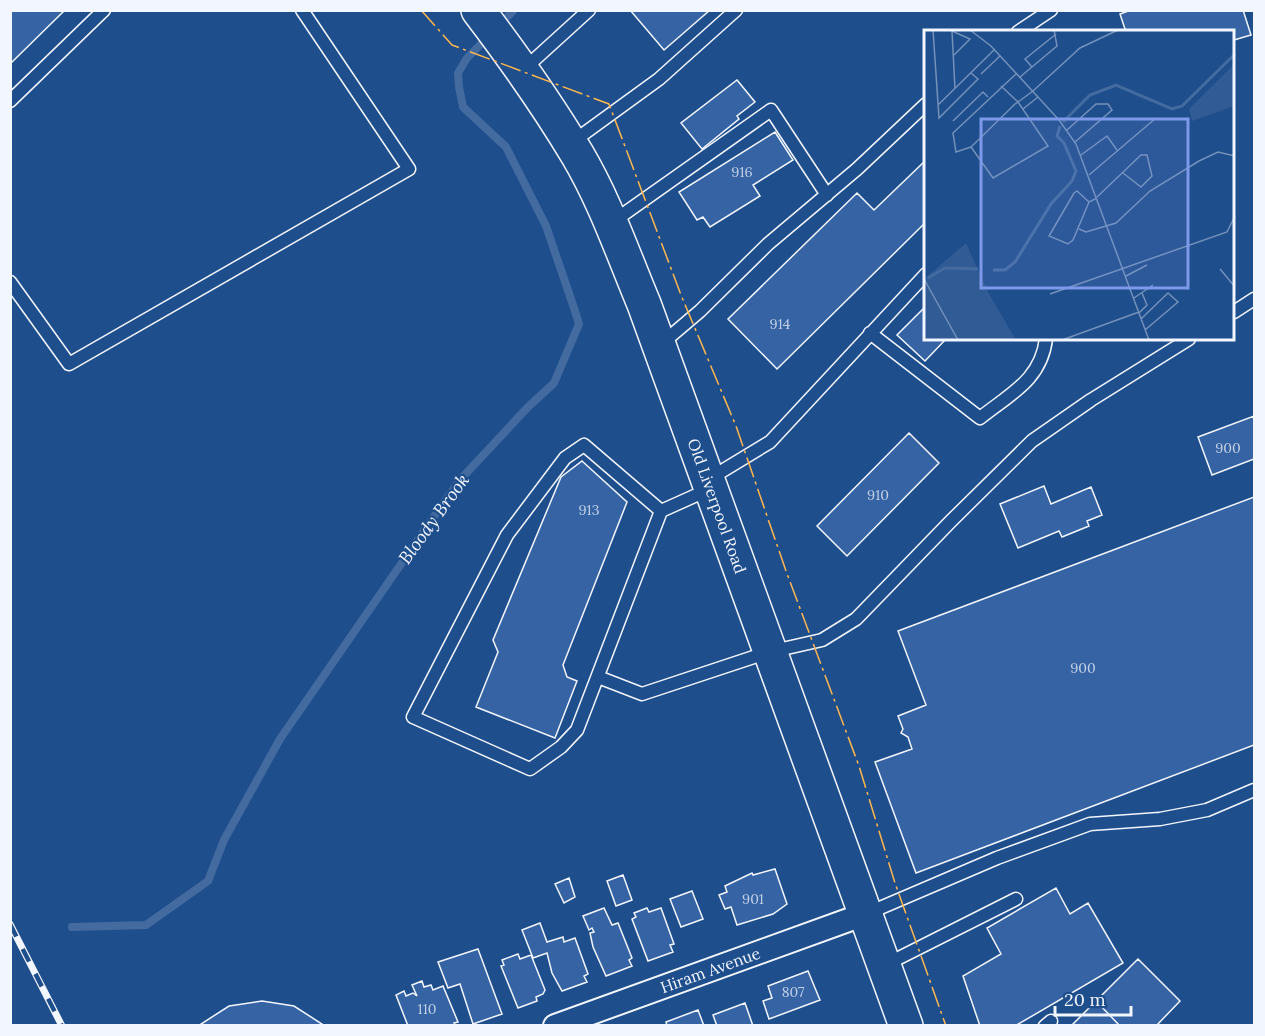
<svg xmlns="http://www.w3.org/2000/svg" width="1265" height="1036" font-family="Lora,serif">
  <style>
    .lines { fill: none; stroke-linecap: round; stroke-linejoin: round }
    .stream { stroke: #446ba0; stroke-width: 8 }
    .building { fill: #3563a3; stroke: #f2f6ff; stroke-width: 1.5 }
    .lane-casing { stroke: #f2f6ff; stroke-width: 15 }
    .street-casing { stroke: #f2f6ff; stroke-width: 26 }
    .secondary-casing { stroke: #f2f6ff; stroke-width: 36 }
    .lane { stroke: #1f4e8c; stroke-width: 12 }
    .street { stroke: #1f4e8c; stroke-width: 22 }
    .secondary { stroke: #1f4e8c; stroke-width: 33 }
    .rail-casing { stroke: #f2f6ff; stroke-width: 7 }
    .rail { stroke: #1f4e8c; stroke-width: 4.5; stroke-dasharray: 14; stroke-linecap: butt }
    .power { stroke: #ffb74d; stroke-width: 1.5; stroke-dasharray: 21 4.5 3 4.5; stroke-linecap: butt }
    .labels { text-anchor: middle; stroke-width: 4.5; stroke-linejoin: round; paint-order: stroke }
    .number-label { font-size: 14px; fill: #c3d1e8 }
    .street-label { font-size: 16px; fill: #f2f6ff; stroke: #1f4e8c }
    .water-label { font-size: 18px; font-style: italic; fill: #f2f6ff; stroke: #1f4e8c }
    .inset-river { fill: none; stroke: #446ba0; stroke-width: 3 }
    .inset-road { fill: none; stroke: #7391ba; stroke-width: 1.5 }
    .view { fill: #7d9aea; fill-opacity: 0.15; stroke: #7d9aea; stroke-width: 3 }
    .inset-edge { fill: none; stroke: #f2f6ff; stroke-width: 3 }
  </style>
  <rect width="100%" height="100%" fill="#1f4e8c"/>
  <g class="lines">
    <path class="stream" d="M498 26 514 10
      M72 927 146 925 208 881 224 840 280 739 428 525 460 480 527 408 554 383 579 324 574 308 546 226 506 147 463 107 459 87 458 73 467 58 488 37"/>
  </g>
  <path class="building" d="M10 10H65L10 64Z
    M630 10H710L664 50Z
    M1131 10H1243L1251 35 1234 40V32H1126L1120 14Z
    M737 80 755 102 737 116 739 119 702 149 681 123Z
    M775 132 793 160 753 185 760 196 710 227 703 217 697 220 679 192Z
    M926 160V222L777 369 728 319 857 193 874 210Z
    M926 306V339H946L925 361 897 335Z
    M1254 416V459L1212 475 1198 437Z
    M909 433 939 463 847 556 817 526Z
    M582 461 627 502 563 665 567 677 577 681 555 738 476 707 498 652 493 640 561 477Z
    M1044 486 1051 504 1091 487 1102 515 1087 521 1089 526 1062 537 1059 531 1018 548 1000 504Z
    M1254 497V745L916 873 875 762 912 749 908 737 901 733 903 729 898 716 926 705 898 631Z
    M775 869 787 904 773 914 737 925 731 907 725 909 719 895 727 892 725 886 752 873 753 875Z
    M623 875 632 900 616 906 607 881Z
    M569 878 575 897 564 903 555 884Z
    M1056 888 1070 914 1088 903 1123 963 1015 1026H980L963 976 1001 954 987 928Z
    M692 891 703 919 681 927 670 899Z
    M604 908 612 925 618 923 632 958 629 960 632 966 606 976 593 947 590 933 594 932 592 928 589 930 583 916Z
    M647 908 649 912 661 908 674 944 670 945 673 952 648 961 632 919 636 917 634 913Z
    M540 923 547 942 563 937 564 942 575 938 588 974 584 976 587 982 562 991 552 973 547 953 533 958 522 930Z
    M478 949 502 1014 473 1024 460 984 448 988 438 962Z
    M518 954 520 959 531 955 545 990 543 994 536 997 537 1001 518 1008 501 966 504 965 502 960Z
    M1138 959 1180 1001 1156 1026H1120L1096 1001Z
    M808 971 820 1000 769 1019 763 1001 772 998 768 986Z
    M422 981 424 987 431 985 433 990 443 986 458 1022 454 1023 456 1026H408L396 995 404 991 406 996 413 993 417 996 412 985Z
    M262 1001 294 1006 325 1026H198L229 1006Z
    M1096 1001 1120 1026H1071Z
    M745 1003 753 1026H717L713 1015Z
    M698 1010 704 1026H667L666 1022Z"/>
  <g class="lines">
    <g class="lane-casing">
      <path id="lane" d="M1018 32 1051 10
        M523 70 589 10
        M10 101 104 10
        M571 143 659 79 736 10
        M611 223 771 110 827 195
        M10 282 69 364 409 169 302 10
        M1234 312 1254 299
        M870 333 980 418C1010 394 1041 380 1046 339
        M660 345 700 311 768 244 857 169 926 104
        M709 479 770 442 926 274
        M661 511 584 445 565 458 507 535 413 717 530 769 561 747 577 730 661 511 710 489
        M598 677 642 694 769 652 822 640 856 619 951 521 1032 441 1091 400 1189 339
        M866 914 997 858 1090 824 1160 819 1207 810 1254 790
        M885 965 1016 899
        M1045 1026 1051 1021"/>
    </g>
    <g class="street-casing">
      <g id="street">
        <path id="s1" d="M555 1026 865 914"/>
      </g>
    </g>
    <g class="secondary-casing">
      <g id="secondary">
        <path id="s2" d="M478 10C513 56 547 104 577 154 605 201 623 254 644 304L906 1026"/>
      </g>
    </g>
    <use href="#lane" class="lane"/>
    <use href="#street" class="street"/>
    <use href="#secondary" class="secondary"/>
    <g class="rail-casing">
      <path id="rail" d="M10 924 62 1026"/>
    </g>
    <use href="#rail" class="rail"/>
    <path class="power" d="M421 10 452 45 609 104 681 295 736 426 786 571 859 766 895 883 946 1026"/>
  </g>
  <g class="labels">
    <g class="number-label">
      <text x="742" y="177">916</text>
      <text x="780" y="329">914</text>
      <text x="1228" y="453">900</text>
      <text x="878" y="500">910</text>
      <text x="589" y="515">913</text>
      <text x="1083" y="673">900</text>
      <text x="753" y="904">901</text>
      <text x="793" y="997">807</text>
      <text x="427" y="1014">110</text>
    </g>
    <g class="street-label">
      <text dy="6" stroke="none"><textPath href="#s2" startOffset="554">Old Liverpool Road</textPath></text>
      <text dy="6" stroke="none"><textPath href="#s1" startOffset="165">Hiram Avenue</textPath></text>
    </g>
    <g class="water-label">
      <text transform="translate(434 519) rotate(-54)" y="6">Bloody Brook</text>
    </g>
  </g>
  <g transform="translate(924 30)">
    <rect width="310" height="310" fill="#1f4e8c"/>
    <path d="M310 34V76L268 91 265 79ZM42 213 64 262 92 310H0V249Z" fill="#305b95"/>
    <path class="inset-river" d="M139 92 166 65 192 55 248 79 258 76 311 24M69 240H81L91 232 127 174 148 151 152 141 140 113 133 106 136 96M4 248 21 238 54 239"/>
    <path class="inset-road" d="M9 0 15 88 54 49 47 43M46 0 67 16 135 90 152 114 225 310M30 25 46 9 28 1 31 59M108 37 101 29 132 4M57 44 76 26M96 47 133 16 130 0M77 56 94 72 124 116 69 148 47 117 91 74 94 72 109 61 156 18 194 0M14 75 71 19M99 79 114 67M29 91 59 62 64 67M143 100 172 74H184L188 80 151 112M47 117 32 122 29 103 93 43M157 125 183 106 193 120M165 145 232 88M173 167 217 125H223L228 146 217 157 199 143M165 172 153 161 150 163 125 206 144 214 149 210 165 172 173 168M155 199 162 202 192 193 226 161 275 131 294 122 311 126M296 239 311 257M202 246 223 235M0 249 34 310M126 264 303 202 311 186M210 268 229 255M215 283 223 275 218 263M217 289 244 263 254 272 221 300M138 310 215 282"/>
    <path class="view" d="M57 89H264V258H57Z"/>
    <rect width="310" height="310" class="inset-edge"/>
  </g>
  <rect width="1265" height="1036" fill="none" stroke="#f2f6ff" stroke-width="24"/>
  <path d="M1055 1006v9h76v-9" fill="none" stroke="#f2f6ff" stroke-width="3"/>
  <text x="1064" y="1006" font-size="18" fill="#f2f6ff" stroke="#1f4e8c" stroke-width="4.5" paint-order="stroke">20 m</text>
</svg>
